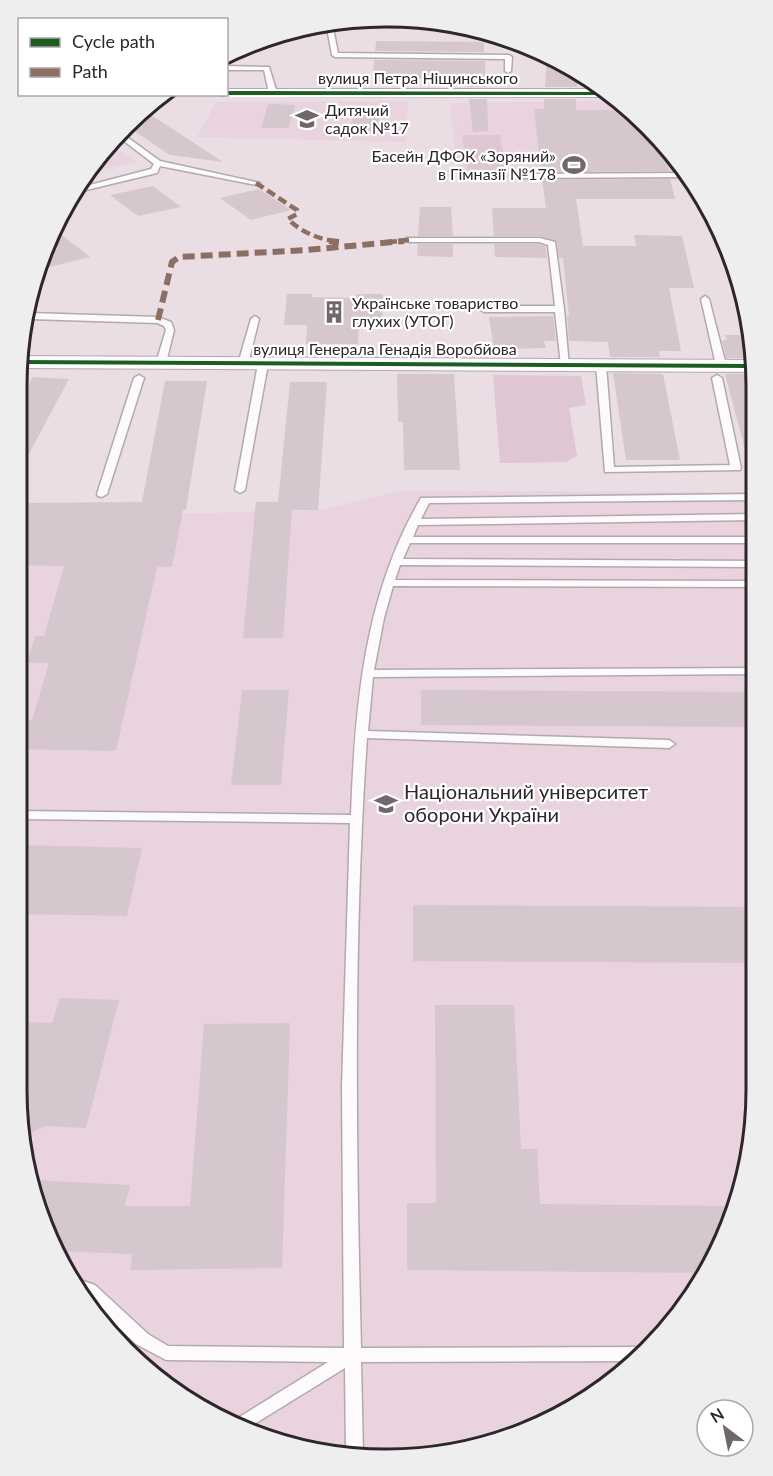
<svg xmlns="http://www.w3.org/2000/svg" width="773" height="1476" font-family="Lato,sans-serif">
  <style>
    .built { fill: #e8d3de }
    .green { fill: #dec6d3 }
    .building { fill: #d6c6ce }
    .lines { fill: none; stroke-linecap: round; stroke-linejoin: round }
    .service-casing { stroke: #b2a9ae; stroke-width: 3 }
    .minor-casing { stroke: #b2a9ae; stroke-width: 2 }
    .service { fill: #fcfafb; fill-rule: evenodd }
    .minor { fill: #fcfafb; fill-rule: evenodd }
    .quiet-far1 { stroke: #8d6e63; stroke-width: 4.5; stroke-dasharray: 9 4.5; stroke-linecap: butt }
    .quiet { stroke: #8d6e63; stroke-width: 6; stroke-dasharray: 12 6; stroke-linecap: butt }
    .cycleway-casing { stroke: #fff; stroke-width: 4 }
    .cycleway { fill: #1b5e20; fill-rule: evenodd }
    .labels { text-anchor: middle; stroke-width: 4.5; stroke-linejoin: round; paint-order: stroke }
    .far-street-label { font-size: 16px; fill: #2e262a; stroke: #fff }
    .far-poi-label { font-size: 16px; fill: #2e262a; stroke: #fff; text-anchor: start }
    .poi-label { font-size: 20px; fill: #2e262a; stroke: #fff; text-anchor: start }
    .rim { fill: none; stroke: #2e262a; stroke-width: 3 }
  </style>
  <rect width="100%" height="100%" fill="#eadee4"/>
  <path class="built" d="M408 101 405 142 197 137 216 102Z
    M620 101 630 108 680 162 692 181H458L450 103Z
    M114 146 138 162 94 172Z
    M399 491 754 492 756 1113 718 1253 648 1351 550 1421 411 1459 291 1447 181 1397 93 1315 36 1209 17 1089V518L320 510Z"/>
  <path class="green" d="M462 135H500L507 171 468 172Z
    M493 375 581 376 586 405 569 408 577 456 566 462 500 463Z"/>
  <path class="building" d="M376 41 484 42V52L375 51Z
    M547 54 578 74 577 87H545Z
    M374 60 485 61 486 87H467V79H373Z
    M469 99H487L488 131 473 132Z
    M544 99H576V110H632L662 142 669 171 541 172 534 109H544Z
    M268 104 295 105 289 128H261Z
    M355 107H381L377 131 350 130Z
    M142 109 223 162 170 155 128 127Z
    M670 179 675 199H576L583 246H636L634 235 682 236 694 288H669L681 351H659L660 357H610L608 342 569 341 567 316H569L563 258H559L557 242 540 236H494L492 208H546L542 180Z
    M153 186 181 207 138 216 110 195Z
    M259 189 291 210 251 220 220 198Z
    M420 207H451L453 236H418Z
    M53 228 90 257 42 269Z
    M418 244H453V257L417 256Z
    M494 244H539L546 247 547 258 495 257Z
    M287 294H312L311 297 356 298V294H383L382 326 359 325 358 344H306L307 325H284Z
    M553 316 556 341H544L546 348 494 349 489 317Z
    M725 335H752L753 358H726L722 340H727Z
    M613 373 663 374 680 460H626Z
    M397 374H454L460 470H404L403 422H398Z
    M725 374H753L754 457H747Z
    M33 377 69 379 17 476V404Z
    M165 381H207L186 510H183L172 567H157L116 751 17 749V720H32L49 663H27L35 636H44L64 566 17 565V503L142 502Z
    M290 382H327L318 510H292L283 638H243L256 502H278Z
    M242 690H289L281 785H231Z
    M421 690 754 692 755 727 421 725Z
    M17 845 142 848 127 916 17 914Z
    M413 905 755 907V963L413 961Z
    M60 998 119 1000 86 1128 44 1126 24 1137 16 1089 17 1022 52 1023Z
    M435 1005H514L521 1149H537L540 1204 731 1206 718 1253 704 1273 407 1270V1203H436Z
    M290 1023 282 1268 130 1270 132 1254 59 1251 36 1209 32 1180 130 1185 125 1206H190L204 1024Z"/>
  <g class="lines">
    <g class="service-casing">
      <path id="service" d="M327 28H333L338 53 509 55 512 57 511 71 508 73 505 71V59L335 57 332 55Z
        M226 66 269 67 277 93 273 95 269 93 264 70H226Z
        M123 134 160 161 260 183 256 185 160 166 157 173 78 192 82 187 151 169 154 164 120 138Z
        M687 173 689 177 523 178 519 176 523 174Z
        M406 238H540L555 242 564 309 569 367 566 368 561 365 555 312H484L480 309 484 306H555L548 245 539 242H409L405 240Z
        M705 296 709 299 726 365 721 368 716 365 701 299Z
        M30 313 158 317 171 322 174 330 166 363 161 366 156 363 166 330 164 326 157 323 30 319Z
        M255 316 259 319 248 364 243 367 240 366 238 364 251 319Z
        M263 361 268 364 245 490 240 493 235 490 258 364Z
        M601 362 606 365 614 467 730 465 712 378 717 375 722 378 741 468 740 470 605 472 596 365Z
        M139 375 144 378 107 494 102 497 98 496 97 494 134 378Z
        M754 494V500L429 503 421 519 754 514V520L418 525 413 537H754V543H410L403 559 754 561V567L400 565 395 580 754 581V587L393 586 384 618 374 670 754 668V674L373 677 368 731 669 740 675 744 669 748 367 738C353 941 356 1145 361 1348L644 1347 650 1349 635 1361 361 1362 363 1454 346 1452 345 1368 248 1428 233 1421 328 1362 166 1360 136 1344 82 1294 74 1280 77 1279 95 1285 148 1334 168 1346 344 1348 342 1087 350 823 17 819V811L351 815C355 705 364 595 421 498Z"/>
    </g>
    <g class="minor-casing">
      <path id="minor" d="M226 89H602L614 97 221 96 220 94H226Z
        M19 356 753 360V372L17 368Z"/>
    </g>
    <use href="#service" class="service"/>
    <use href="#minor" class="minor"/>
    <path class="quiet-far1" d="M256 183 297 210V214L288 219C302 233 319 239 339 242
      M388 242 409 240"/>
    <path class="quiet" d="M329 241 339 242
      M158 320 172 262 179 257 307 250 404 241"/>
    <g class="cycleway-casing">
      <path id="cycleway" d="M226 91 607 92 611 95H226Z
        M18 360 753 364V368L17 364Z"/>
    </g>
    <use href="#cycleway" class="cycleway"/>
  </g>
  <defs>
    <g id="school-bare" transform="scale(1.8)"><path d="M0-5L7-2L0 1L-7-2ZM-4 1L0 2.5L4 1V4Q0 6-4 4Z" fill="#70666b" stroke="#fff" stroke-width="2.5" paint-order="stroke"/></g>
    <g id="stadium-bare" transform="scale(1.8)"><path d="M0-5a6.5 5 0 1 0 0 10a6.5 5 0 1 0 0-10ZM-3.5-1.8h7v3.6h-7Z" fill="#70666b" stroke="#fff" stroke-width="2.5" paint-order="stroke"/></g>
    <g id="building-bare" transform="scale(1.8)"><path d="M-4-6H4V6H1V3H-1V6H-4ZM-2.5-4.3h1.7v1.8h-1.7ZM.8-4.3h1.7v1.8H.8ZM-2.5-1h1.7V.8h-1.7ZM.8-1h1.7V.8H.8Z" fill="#70666b" stroke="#fff" stroke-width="2.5" paint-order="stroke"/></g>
    <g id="university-bare" transform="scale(1.8)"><path d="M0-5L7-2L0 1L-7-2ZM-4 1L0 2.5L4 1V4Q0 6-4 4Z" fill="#70666b" stroke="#fff" stroke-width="2.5" paint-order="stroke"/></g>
  </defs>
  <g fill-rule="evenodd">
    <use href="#school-bare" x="307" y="119"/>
    <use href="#stadium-bare" x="574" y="165"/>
    <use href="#building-bare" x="334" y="312"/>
    <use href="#university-bare" x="386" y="804"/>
  </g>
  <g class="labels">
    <g class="far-street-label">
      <text x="418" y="84">вулиця Петра Ніщинського</text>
      <text x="385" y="355">вулиця Генерала Генадія Воробйова</text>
    </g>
    <g class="far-poi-label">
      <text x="325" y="116">Дитячий<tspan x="325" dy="18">садок №17</tspan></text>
      <text x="556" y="162" text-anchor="end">Басейн ДФОК «Зоряний»<tspan x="556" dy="18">в Гімназії №178</tspan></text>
      <text x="352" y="309">Українське товариство<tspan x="352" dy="18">глухих (УТОГ)</tspan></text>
    </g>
    <g class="poi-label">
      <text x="404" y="799">Національний університет<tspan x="404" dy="23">оборони України</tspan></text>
    </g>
  </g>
  <path d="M0 0H773V1476H0ZM386 27H387A359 359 0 0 1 746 386V1090A359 359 0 0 1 387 1449H386A359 359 0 0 1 27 1090V386A359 359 0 0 1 386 27Z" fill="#eee" fill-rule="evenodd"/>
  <path class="rim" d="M386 27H387A359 359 0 0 1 746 386V1090A359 359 0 0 1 387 1449H386A359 359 0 0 1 27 1090V386A359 359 0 0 1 386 27Z"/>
  <rect x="18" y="18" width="210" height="78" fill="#ffffff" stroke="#aba8aa" stroke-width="1.5"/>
  <rect x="30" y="38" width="30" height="9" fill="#1b5e20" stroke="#aba8aa" stroke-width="1.5"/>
  <text x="72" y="48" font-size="18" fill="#2e262a">Cycle path</text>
  <rect x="30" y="68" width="30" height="9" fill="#8d6e63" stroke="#aba8aa" stroke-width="1.5"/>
  <text x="72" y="78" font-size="18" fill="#2e262a">Path</text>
  <g transform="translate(725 1428) rotate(328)"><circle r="28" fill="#ffffff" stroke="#aba8aa" stroke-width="1.5"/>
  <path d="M0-4.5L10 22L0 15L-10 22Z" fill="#70666b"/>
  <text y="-9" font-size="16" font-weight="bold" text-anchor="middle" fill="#2e262a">N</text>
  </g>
</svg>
